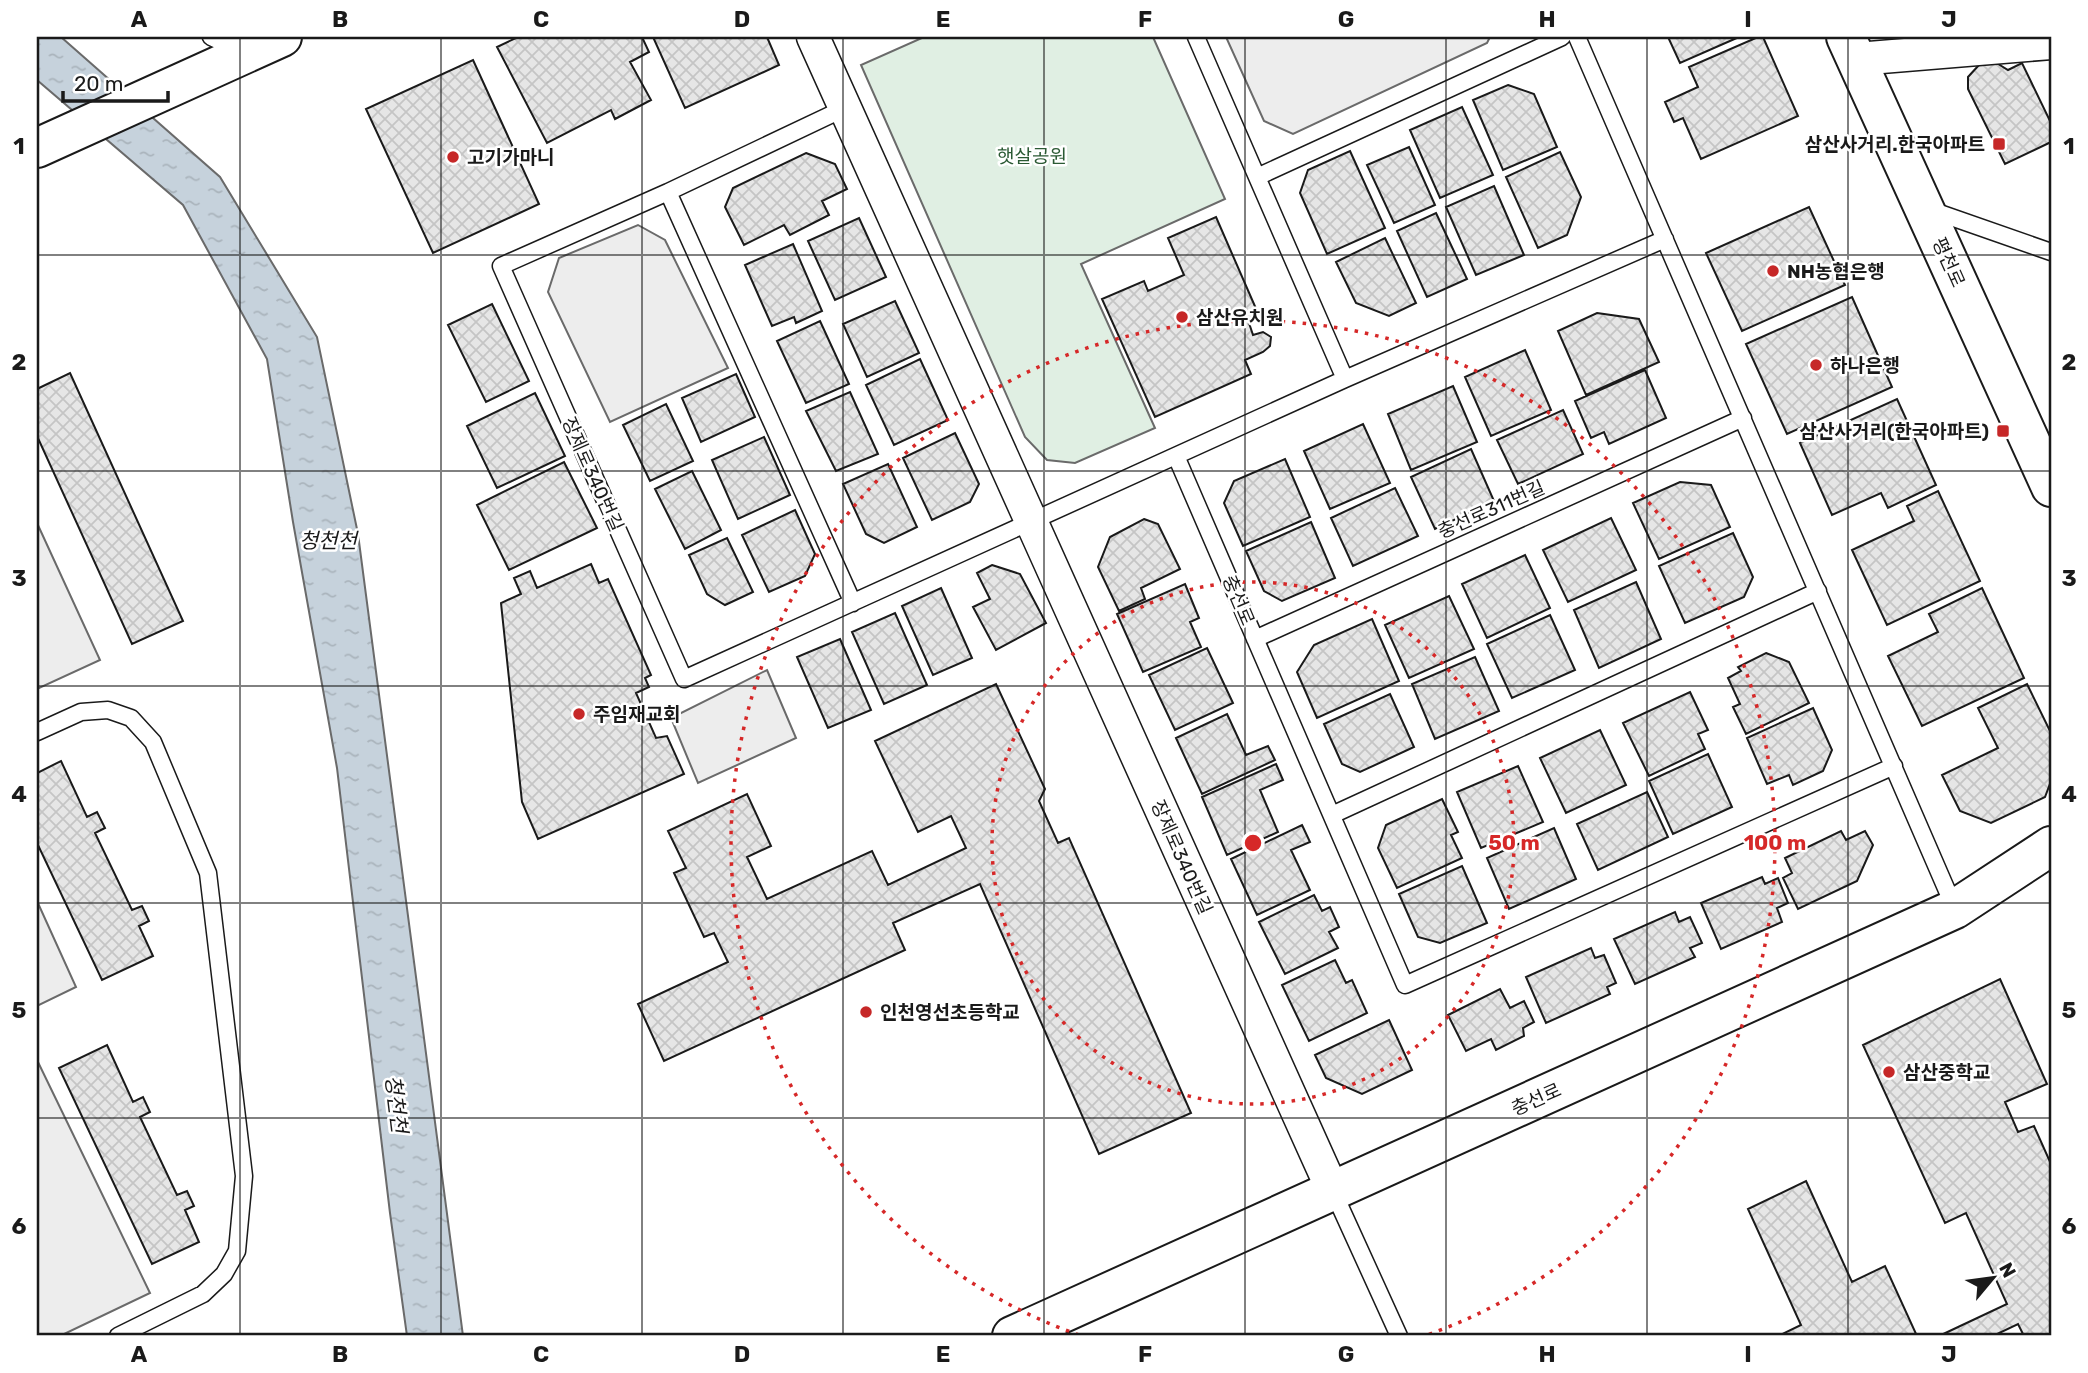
<svg xmlns="http://www.w3.org/2000/svg" width="2088" height="1373" font-family="Rubik,'Noto Sans KR',sans-serif">
  <style>
    .park { fill: #e0efe3; stroke: #6a6a6a; stroke-width: 2 }
    .parking { fill: #ededed; stroke: #6a6a6a; stroke-width: 2 }
    .water { fill: url(#water-ripples); stroke: #6a6a6a; stroke-width: 2 }
    .building { fill: url(#building-cross-hatch); stroke: #1a1a1a; stroke-width: 2 }
    .lines { fill: none; stroke-linecap: round; stroke-linejoin: round }
    .service-casing { stroke: #1a1a1a; stroke-width: 19 }
    .minor-casing { stroke: #1a1a1a; stroke-width: 35 }
    .tertiary-casing { stroke: #1a1a1a; stroke-width: 42 }
    .secondary-casing { stroke: #1a1a1a; stroke-width: 42 }
    .service { stroke: #fff; stroke-width: 16 }
    .minor { stroke: #fff; stroke-width: 32 }
    .tertiary { stroke: #fff; stroke-width: 38 }
    .secondary { stroke: #fff; stroke-width: 38 }
    .grid { fill: none; stroke: #1a1a1a; stroke-width: 2; stroke-opacity: 0.55 }
    .ring { fill: none; stroke: #d62828; stroke-width: 3.5; stroke-dasharray: 3.5 7 }
    .poi-dot { fill: #c62828; stroke: #fff; stroke-width: 2.5 }
    .labels { text-anchor: middle; stroke-width: 5; stroke-linejoin: round; paint-order: stroke }
    .poi-label { font-size: 19px; font-weight: bold; fill: #1a1a1a; stroke: #fff; text-anchor: start }
    .park-label { font-size: 19px; fill: #2b5a34; stroke: #fff }
    .street-label { font-size: 19px; fill: #1a1a1a; stroke: #fff }
    .water-label { font-size: 21px; font-style: italic; fill: #1a1a1a; stroke: #fff }
    .centre { fill: #d62828; stroke: #fff; stroke-width: 3.5 }
    .ring-label { font-size: 21px; text-anchor: middle; font-weight: bold; fill: #d62828; stroke: #fff; stroke-width: 5; stroke-linejoin: round; paint-order: stroke }
    .neatline { fill: none; stroke: #1a1a1a; stroke-width: 2.5 }
    .grid-label { font-size: 23px; text-anchor: middle; font-weight: bold; fill: #1a1a1a }
  </style>
  <defs>
    <pattern id="water-ripples" width="26" height="14" patternUnits="userSpaceOnUse" patternTransform="scale(1.75)"><rect width="26" height="14" fill="#c6d2dc"/><path d="M2 4q2-2 4 0t4 0M15 11q2-2 4 0t4 0" fill="none" stroke="#aab4bc"/></pattern>
    <pattern id="building-cross-hatch" width="8" height="8" patternUnits="userSpaceOnUse" patternTransform="scale(1.75)"><rect width="8" height="8" fill="#e6e6e6"/><path d="M0 0l8 8M0 8l8-8" fill="none" stroke="#c5c5c5"/></pattern>
  </defs>
  <rect width="100%" height="100%" fill="#fff"/>
  <path class="park" d="M924 37H1153L1225 199 1081 264 1155 428 1075 463 1047 460 1025 437 861 65Z"/>
  <path class="parking" d="M1226 37H1490L1487 43 1293 134 1264 121Z
    M638 225 665 240 728 368 610 422 548 292 559 258Z
    M37 523 100 660 37 689Z
    M767 670 796 738 698 783 671 718Z
    M37 901 76 987 37 1006Z
    M37 1060 150 1293 60 1336H37Z"/>
  <path class="water" d="M37 37H61L220 177 317 337 358 534 463 1336H407L390 1213 337 768 293 522 267 359 183 205 37 80Z"/>
  <path class="building" d="M518 37H642L649 52 630 62 651 100 615 119 611 110 547 143 497 47Z
    M653 37H767L779 65 685 108Z
    M1668 37H1739L1680 63Z
    M1758 37H1763L1798 116 1701 159 1683 118 1674 122 1665 102 1698 87 1689 67Z
    M473 60 539 204 433 253 366 109Z
    M1995 62 2008 70 2022 63 2051 123V142L2005 164 1968 89V77L1979 65Z
    M1508 85 1534 94 1557 147 1503 170 1473 100Z
    M1462 107 1493 175 1440 198 1410 130Z
    M1409 147 1435 205 1394 223 1367 165Z
    M1350 151 1385 228 1327 254 1300 193 1308 170Z
    M1560 152 1581 197 1567 235 1538 248 1506 177Z
    M806 153 835 164 847 189 822 201 829 215 790 235 784 225 744 245 725 207 733 188Z
    M1494 186 1524 255 1476 275 1446 207Z
    M1809 207 1845 285 1742 331 1706 253Z
    M1436 213 1467 279 1427 297 1397 231Z
    M1216 217 1257 311 1249 323 1253 335 1263 332 1271 337 1270 346 1263 352 1245 360 1251 374 1155 417 1102 299 1144 281 1148 291 1184 275 1168 238Z
    M859 218 886 277 835 300 808 241Z
    M1385 238 1416 303 1389 316 1356 303 1336 262Z
    M793 244 822 311 796 323 794 317 772 326 745 265Z
    M1852 297 1892 387 1787 434 1746 344Z
    M895 301 919 353 867 377 843 324Z
    M492 304 529 381 486 402 448 325Z
    M1597 313 1639 319 1659 362 1586 395 1558 331Z
    M820 321 849 384 806 403 777 341Z
    M1525 350 1551 410 1491 436 1465 377Z
    M920 359 948 420 894 445 866 385Z
    M1645 370 1666 418 1609 444 1604 432 1591 438 1575 401Z
    M70 373 183 621 132 644 37 436V389Z
    M736 374 755 417 701 442 682 398Z
    M1453 386 1477 442 1411 470 1388 414Z
    M850 392 878 454 836 471 806 411Z
    M535 393 565 456 497 488 467 426Z
    M1897 399 1936 485 1888 508 1881 493 1832 515 1800 443Z
    M666 404 693 461 650 481 623 425Z
    M1563 410 1583 454 1518 484 1497 440Z
    M1363 424 1390 483 1330 509 1304 451Z
    M955 433 979 484 970 502 932 520 903 458Z
    M764 437 790 495 738 519 712 460Z
    M1471 449 1494 501 1435 529 1411 477Z
    M1285 459 1310 517 1243 546 1224 503 1234 481Z
    M564 462 597 528 509 570 477 505Z
    M888 464 917 527 884 543 866 534 843 484Z
    M692 471 721 530 685 549 655 489Z
    M1680 482 1711 485 1730 527 1659 559 1633 503Z
    M1395 488 1418 536 1353 566 1331 518Z
    M1938 491 1980 581 1887 625 1852 550 1914 521 1907 506Z
    M795 510 815 554 805 576 769 592 742 535Z
    M1611 518 1636 570 1568 602 1543 550Z
    M1144 519 1158 524 1180 569 1141 588 1145 599 1119 611 1098 567 1110 537Z
    M1311 522 1335 578 1282 601 1264 591 1246 551Z
    M1733 533 1753 577 1744 597 1685 623 1659 566Z
    M727 538 753 592 725 605 707 594 689 555Z
    M1525 555 1550 608 1487 638 1462 584Z
    M591 564 599 583 608 579 651 675 645 678 649 687 636 693 656 738 667 736 684 774 538 839 522 802 501 603 521 594 514 578 530 571 537 588Z
    M992 565 1020 574 1046 623 996 650 973 607 990 599 977 573Z
    M1636 582 1661 639 1599 668 1574 610Z
    M1185 584 1199 618 1190 622 1201 647 1143 672 1117 614Z
    M941 588 972 658 933 675 902 606Z
    M1982 588 2024 678 1922 726 1888 656 1938 632 1929 614Z
    M1449 596 1474 649 1409 678 1385 625Z
    M895 613 927 685 884 704 852 632Z
    M1550 615 1575 670 1512 698 1487 644Z
    M1372 619 1399 681 1317 718 1297 672 1314 645Z
    M840 639 871 710 828 728 797 657Z
    M1207 648 1233 703 1175 730 1149 675Z
    M1766 653 1789 662 1809 703 1746 734 1733 707 1740 704 1728 678 1741 671 1738 667Z
    M1475 657 1499 711 1435 739 1412 684Z
    M996 684 1045 789 1039 801 1058 843 1069 838 1191 1113 1099 1154 980 884 893 923 905 950 664 1061 638 1004 728 962 714 933 704 937 674 873 686 868 668 831 747 794 771 846 747 857 767 899 872 851 888 885 966 848 951 816 918 832 875 741Z
    M2027 684 2051 733V781L2045 797 1991 823 1960 811 1942 775 1998 748 1978 708Z
    M1690 692 1708 730 1698 734 1705 749 1649 776 1623 723Z
    M1390 694 1414 747 1360 772 1342 764 1324 724Z
    M1813 708 1832 750 1823 771 1793 785 1789 775 1767 784 1747 738Z
    M1227 714 1246 755 1268 746 1275 760 1202 794 1176 738Z
    M1600 730 1626 785 1566 813 1540 758Z
    M1708 754 1732 807 1673 834 1649 781Z
    M61 761 87 817 97 812 105 828 95 833 132 910 142 906 149 921 139 926 153 956 102 980 37 843V773Z
    M1276 764 1283 780 1260 790 1278 832 1227 855 1202 797Z
    M1518 766 1543 822 1481 848 1457 792Z
    M1647 792 1668 837 1598 870 1577 824Z
    M1442 799 1458 832 1451 835 1462 858 1397 888 1378 848 1386 825Z
    M1302 825 1310 842 1291 850 1310 890 1257 915 1231 859Z
    M1554 828 1576 879 1509 909 1487 858Z
    M1841 831 1846 840 1865 831 1873 845 1857 881 1798 909 1783 878 1792 873 1785 858Z
    M1462 866 1487 923 1440 943 1418 937 1399 894Z
    M1762 877 1765 884 1778 878 1788 903 1777 908 1782 922 1721 949 1701 903Z
    M1314 895 1322 911 1330 907 1339 927 1329 932 1338 948 1285 974 1259 922Z
    M1675 912 1679 922 1690 917 1702 943 1690 948 1695 957 1635 984 1614 939Z
    M1591 948 1595 958 1604 955 1616 983 1607 987 1610 994 1546 1023 1526 977Z
    M1335 960 1346 983 1352 980 1367 1013 1309 1041 1282 985Z
    M2000 979 2047 1084 2005 1102 2018 1132 2034 1126 2051 1164V1336H2024L2018 1324 1993 1336H1939L2007 1304 1966 1213 1945 1223 1863 1045Z
    M1500 989 1510 1008 1524 1001 1534 1022 1523 1028 1524 1036 1496 1050 1491 1039 1466 1051 1448 1015Z
    M1389 1020 1412 1070 1362 1094 1326 1078 1315 1055Z
    M107 1045 133 1102 143 1097 150 1112 140 1117 177 1195 187 1191 194 1206 185 1210 199 1242 152 1264 59 1068Z
    M1806 1181 1852 1282 1885 1266 1917 1336H1778L1801 1325 1748 1209Z"/>
  <g class="lines">
    <g class="service-casing">
      <path id="service" d="M211 37 241 51
        M1196 37 1345 379
        M1577 37 1955 909
        M845 108 668 192 501 266 684 679 1345 379 1665 239
        M1257 177 1562 37
        M668 192 853 603
        M1928 209 2051 252
        M1176 456 1405 985 1894 766
        M1255 639 1743 418
        M37 732 81 712 108 710 131 718 153 742 208 873 244 1176 237 1251 224 1274 203 1294 118 1336
        M1332 815 1818 591
        M1333 1191 1399 1336"/>
    </g>
    <g class="minor-casing">
      <path id="minor" d="M813 37 1333 1191
        M1857 59 2051 43"/>
    </g>
    <g class="tertiary-casing">
      <path id="tertiary" d="M1012 1336 1955 909 2051 846"/>
    </g>
    <g class="secondary-casing">
      <path id="secondary" d="M1846 37 2051 487
        M37 148 282 37"/>
    </g>
    <use href="#service" class="service"/>
    <use href="#minor" class="minor"/>
    <use href="#tertiary" class="tertiary"/>
    <use href="#secondary" class="secondary"/>
  </g>
  <path class="grid" d="M240 37V1336M441 37V1336M642 37V1336M843 37V1336M1044 37V1336M1245 37V1336M1446 37V1336M1647 37V1336M1848 37V1336M37 255H2051M37 471H2051M37 686H2051M37 903H2051M37 1118H2051"/>
  <g class="ring">
    <circle cx="1253" cy="843" r="261"/>
    <path d="M1079 1335A522 522 0 1 1 1427 1335"/>
  </g>
  <g class="poi-dot">
    <rect x="1992" y="137" width="14" height="14" rx="3.5"/>
    <circle cx="453" cy="157" r="7"/>
    <circle cx="1773" cy="271" r="7"/>
    <circle cx="1182" cy="317" r="7"/>
    <circle cx="1816" cy="365" r="7"/>
    <rect x="1996" y="424" width="14" height="14" rx="3.5"/>
    <circle cx="579" cy="714" r="7"/>
    <circle cx="866" cy="1012" r="7"/>
    <circle cx="1889" cy="1072" r="7"/>
  </g>
  <g class="labels">
    <g class="poi-label">
      <text x="1985" y="151" text-anchor="end">삼산사거리.한국아파트</text>
      <text x="467" y="164">고기가마니</text>
      <text x="1787" y="278">NH농협은행</text>
      <text x="1196" y="324">삼산유치원</text>
      <text x="1830" y="372">하나은행</text>
      <text x="1989" y="438" text-anchor="end">삼산사거리(한국아파트)</text>
      <text x="593" y="721">주임재교회</text>
      <text x="880" y="1019">인천영선초등학교</text>
      <text x="1903" y="1079">삼산중학교</text>
    </g>
    <g class="park-label">
      <text x="1032" y="163">햇살공원</text>
    </g>
    <g class="street-label">
      <text transform="translate(1949 262) rotate(66)" y="7">평천로</text>
      <text transform="translate(593 474) rotate(66)" y="7">장제로340번길</text>
      <text transform="translate(1491 509) rotate(-24)" y="7">충선로311번길</text>
      <text transform="translate(1239 600) rotate(67)" y="7">충선로</text>
      <text transform="translate(1182 857) rotate(66)" y="7">장제로340번길</text>
      <text transform="translate(1536 1099) rotate(-24)" y="7">충선로</text>
    </g>
    <g class="water-label">
      <text x="328" y="548">청천천</text>
      <text transform="translate(396 1104) rotate(83)" y="7">청천천</text>
    </g>
  </g>
  <circle cx="1253" cy="843" r="10" class="centre"/>
  <g class="ring-label">
    <text x="1514" y="850">50 m</text>
    <text x="1775" y="850">100 m</text>
  </g>
  <rect width="2088" height="1373" fill="none" stroke="#ffffff" stroke-width="77"/>
  <g transform="translate(1993 1278) rotate(61)" stroke="#ffffff" stroke-width="5" paint-order="stroke">
  <path d="M0-5L12 26L0 18L-12 26Z" fill="#1a1a1a"/>
  <text y="-10" font-size="19" font-weight="bold" text-anchor="middle" fill="#1a1a1a">N</text>
  </g>
  <path d="M63 91v10h105v-10" fill="none" stroke="#1a1a1a" stroke-width="3.5"/>
  <text x="74" y="91" font-size="21" fill="#1a1a1a" stroke="#ffffff" stroke-width="5" paint-order="stroke">20 m</text>
  <rect x="38" y="38" width="2012" height="1296" class="neatline"/>
  <g class="grid-label">
    <text x="139" y="27">A</text>
    <text x="340" y="27">B</text>
    <text x="541" y="27">C</text>
    <text x="742" y="27">D</text>
    <text x="943" y="27">E</text>
    <text x="1145" y="27">F</text>
    <text x="1346" y="27">G</text>
    <text x="1547" y="27">H</text>
    <text x="1748" y="27">I</text>
    <text x="1949" y="27">J</text>
    <text x="19" y="154">1</text>
    <text x="2069" y="154">1</text>
    <text x="19" y="370">2</text>
    <text x="2069" y="370">2</text>
    <text x="19" y="586">3</text>
    <text x="2069" y="586">3</text>
    <text x="19" y="802">4</text>
    <text x="2069" y="802">4</text>
    <text x="19" y="1018">5</text>
    <text x="2069" y="1018">5</text>
    <text x="19" y="1234">6</text>
    <text x="2069" y="1234">6</text>
    <text x="139" y="1362">A</text>
    <text x="340" y="1362">B</text>
    <text x="541" y="1362">C</text>
    <text x="742" y="1362">D</text>
    <text x="943" y="1362">E</text>
    <text x="1145" y="1362">F</text>
    <text x="1346" y="1362">G</text>
    <text x="1547" y="1362">H</text>
    <text x="1748" y="1362">I</text>
    <text x="1949" y="1362">J</text>
  </g>
</svg>
